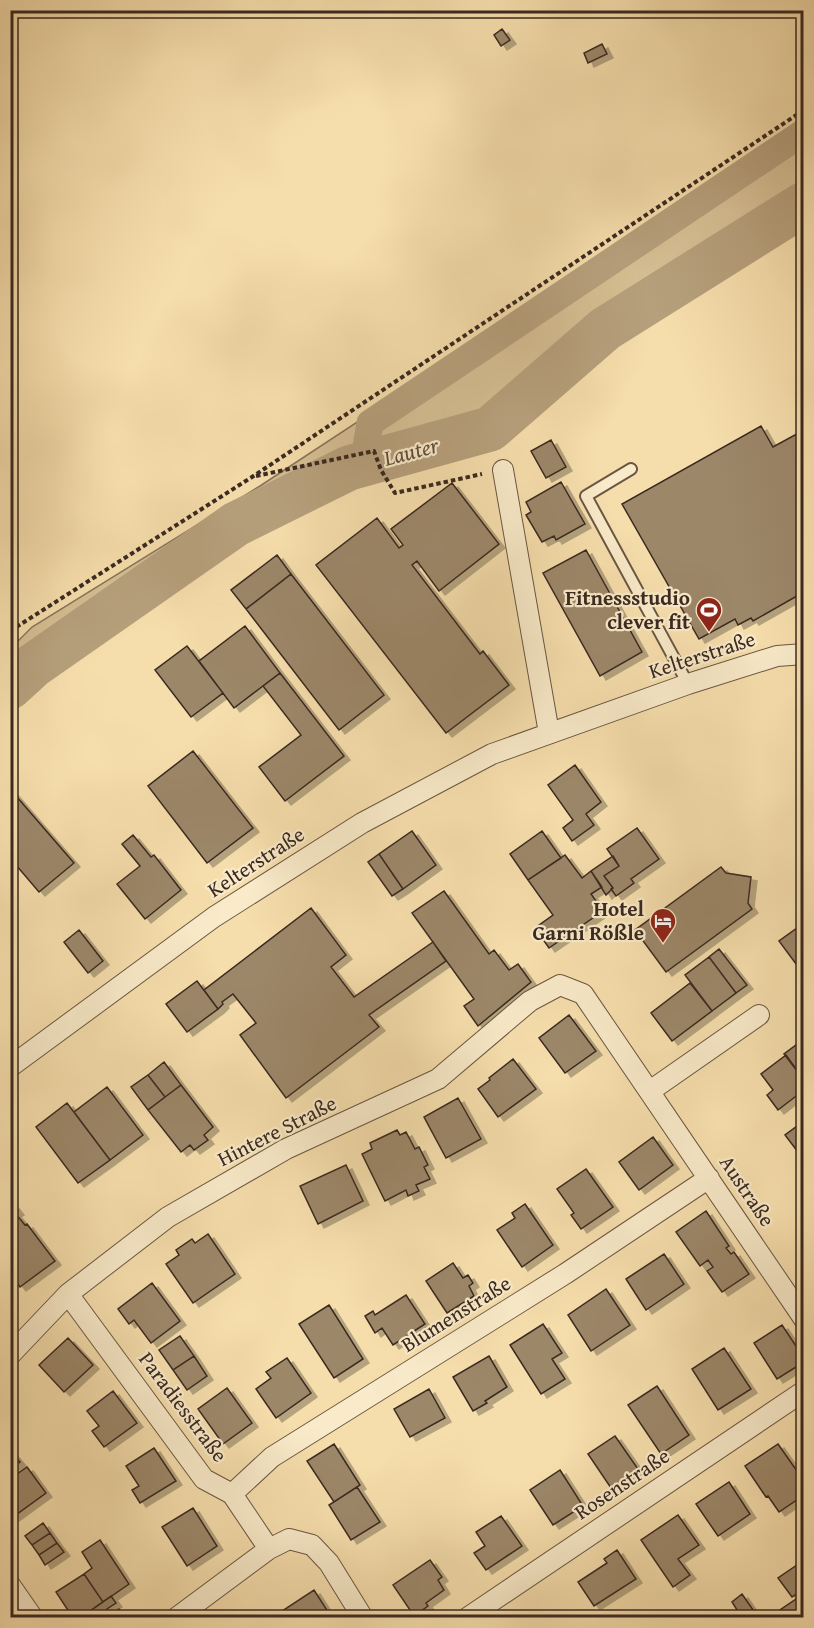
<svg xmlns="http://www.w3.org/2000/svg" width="814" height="1628" font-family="'Gentium Book Plus',serif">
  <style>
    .green { fill: #d6bf94; stroke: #88745a; stroke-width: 1.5 }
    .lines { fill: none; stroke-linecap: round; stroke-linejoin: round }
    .canal { stroke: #b6a07c; stroke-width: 27 }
    .river { stroke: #b6a07c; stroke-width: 45 }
    .building { fill: #9c8769; stroke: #3a2920; stroke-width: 1.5; filter: url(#shadow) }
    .service-casing { stroke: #695643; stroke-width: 14 }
    .minor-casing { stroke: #695643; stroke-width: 22 }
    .path { stroke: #3a2920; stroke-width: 4; stroke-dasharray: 4.5 3; stroke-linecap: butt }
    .service { stroke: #f9eac9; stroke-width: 10 }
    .minor { stroke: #f9eac9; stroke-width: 20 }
    .labels { text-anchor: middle; stroke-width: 4.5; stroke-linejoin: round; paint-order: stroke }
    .poi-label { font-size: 21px; font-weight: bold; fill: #3a2920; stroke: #f9eac9; text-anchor: end }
    .street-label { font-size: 21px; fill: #3a2920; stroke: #f9eac9 }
    .water-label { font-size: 22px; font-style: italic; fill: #5f4d3c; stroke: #f9eac9 }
  </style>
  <defs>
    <filter id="shadow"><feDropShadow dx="6" dy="4" stdDeviation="0" flood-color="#0004"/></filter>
  </defs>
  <rect width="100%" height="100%" fill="#f6deac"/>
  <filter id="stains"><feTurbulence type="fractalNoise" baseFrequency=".00333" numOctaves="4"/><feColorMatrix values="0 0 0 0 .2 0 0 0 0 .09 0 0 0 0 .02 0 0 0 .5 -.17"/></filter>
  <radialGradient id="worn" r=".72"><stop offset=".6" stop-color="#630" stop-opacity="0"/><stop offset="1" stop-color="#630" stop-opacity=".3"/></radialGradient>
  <path class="green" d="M803 129V217L611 336 493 437 350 479 242 534 41 676 11 703V648L32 627 260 486Z"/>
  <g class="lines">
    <path class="canal" d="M349 468 365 454 370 423 804 132"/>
    <path class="river" d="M10 687 34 665 236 524 349 468 490 429 605 329 804 204"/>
  </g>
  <path class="building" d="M502 29 510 40 501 46 494 35Z
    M602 44 607 54 588 63 584 53Z
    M761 426 773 447 804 430V592L753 621 751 618 738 625 735 619 699 639 622 504Z
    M551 440 566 467 546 478 531 451Z
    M561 482 585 524 556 540 554 536 542 542 526 515 531 512 526 502Z
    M452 483 499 544 439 591 417 561 412 565 480 654 483 651 509 685 446 733 316 565 377 518 399 548 403 545 391 529Z
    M586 550 642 652 600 676 543 573Z
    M277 555 291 574 246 609 231 590Z
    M291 574 384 695 339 730 246 609Z
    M245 626 280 673 234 708 199 661Z
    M187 646 223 693 191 717 155 670Z
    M280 673 344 756 285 801 259 767 301 735 263 686Z
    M193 751 253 828 207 863 148 786Z
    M575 765 601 802 586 814 594 825 572 841 563 828 573 820 548 785Z
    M10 789 74 863 39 892 10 858Z
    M637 828 659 859 631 879 634 883 616 896 611 889 613 888 604 876 619 866 607 849Z
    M412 831 436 865 403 889 379 854Z
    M542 831 561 858 528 880 510 854Z
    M133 835 151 857 154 855 181 890 145 919 117 884 140 866 122 844Z
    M379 854 403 889 392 896 368 862Z
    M565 855 582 878 591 871 602 887 591 894 603 911 549 948 535 928 553 915 528 880Z
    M613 856 619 866 604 876 613 888 606 895 591 871Z
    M721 867 726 873 751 877 748 903 752 909 666 972 635 930Z
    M444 891 489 954 494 950 509 970 518 964 531 982 478 1026 464 1006 474 999 412 913Z
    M311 908 346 955 331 967 354 997 433 942 446 961 369 1015 379 1027 286 1098 240 1035 256 1023 233 994 222 1002 223 1004 218 1009 204 990Z
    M804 923V971L802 972 779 941Z
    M79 930 103 961 88 973 64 942Z
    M719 949 747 985 736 993 709 957Z
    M709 957 736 993 712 1011 685 975Z
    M197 981 218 1009 187 1032 166 1004Z
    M690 983 712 1011 672 1041 651 1013Z
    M569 1015 596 1051 565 1073 539 1038Z
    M804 1039V1080L784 1054Z
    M786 1055 804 1080V1090L778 1110 767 1095 773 1090 761 1074Z
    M513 1059 536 1089 498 1117 478 1089 490 1080 489 1078Z
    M164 1062 181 1085 165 1097 148 1075Z
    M148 1075 165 1097 148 1110 131 1087Z
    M181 1085 213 1127 204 1135 208 1140 194 1150 190 1145 181 1152 148 1110Z
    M107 1087 143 1135 110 1160 74 1112Z
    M458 1098 481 1139 446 1158 424 1117Z
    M67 1103 110 1160 78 1183 36 1127Z
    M804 1121V1160L785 1135Z
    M397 1130 400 1135 406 1132 415 1149 419 1147 428 1165 424 1167 430 1179 416 1185 419 1191 408 1196 406 1190 385 1201 362 1154 372 1149 370 1143Z
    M653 1137 673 1165 639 1190 619 1162Z
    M346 1165 363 1201 318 1224 300 1186Z
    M586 1169 613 1207 581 1229 571 1215 574 1213 557 1189Z
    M10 1201 18 1211 15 1213 25 1225 27 1224 55 1261 20 1287 10 1274Z
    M525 1204 553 1245 522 1267 497 1230 515 1218 512 1213Z
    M706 1211 729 1246 726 1248 731 1254 734 1252 749 1274 722 1292 707 1271 713 1267 708 1260 700 1266 676 1232Z
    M208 1234 235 1274 193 1303 166 1264 179 1255 176 1250 192 1239 195 1243Z
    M664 1254 684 1284 646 1310 626 1279Z
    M453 1263 463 1278 468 1275 473 1283 469 1286 474 1296 447 1313 426 1281Z
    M152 1283 180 1321 151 1343 134 1320 129 1324 118 1309Z
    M606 1289 630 1325 591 1351 568 1315Z
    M406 1295 425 1324 393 1345 382 1328 375 1333 365 1316 373 1311 375 1315Z
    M329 1305 363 1359 334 1378 299 1324Z
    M543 1324 562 1353 552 1359 565 1379 541 1394 510 1345Z
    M782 1325 804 1358V1362L777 1379 754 1343Z
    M180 1336 194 1356 173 1370 159 1350Z
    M68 1338 93 1365 64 1392 39 1365Z
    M724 1348 751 1389 718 1410 692 1369Z
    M194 1356 207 1376 187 1390 173 1370Z
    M489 1356 507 1387 485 1401 487 1403 473 1411 453 1377Z
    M287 1358 311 1393 276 1418 256 1389 271 1378 266 1372Z
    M657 1386 689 1435 661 1454 628 1405Z
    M227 1388 252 1423 223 1444 198 1409Z
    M429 1389 445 1418 410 1437 394 1409Z
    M113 1391 137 1423 104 1447 92 1431 99 1426 87 1411Z
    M615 1436 638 1469 611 1488 588 1454Z
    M334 1444 360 1485 334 1502 307 1461Z
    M778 1444 804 1481V1495L779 1512 768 1496 766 1497 745 1466Z
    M154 1448 176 1481 140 1503 132 1490 139 1486 126 1466Z
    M10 1450 20 1462 12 1467 17 1474 10 1479Z
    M27 1467 46 1493 13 1517 10 1514V1479Z
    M560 1470 583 1506 553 1525 530 1490Z
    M729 1482 750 1514 718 1536 696 1504Z
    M357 1487 380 1522 351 1540 329 1505Z
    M193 1508 217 1546 187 1566 162 1527Z
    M678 1515 699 1545 678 1559 690 1575 673 1587 641 1540Z
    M501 1516 522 1546 486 1570 474 1553 485 1546 476 1532Z
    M43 1523 50 1533 32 1545 25 1536Z
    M50 1533 57 1543 39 1555 32 1545Z
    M100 1540 129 1584 103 1602 84 1574 92 1568 82 1552Z
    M57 1543 64 1552 45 1565 39 1555Z
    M617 1550 636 1579 594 1606 578 1582 607 1563 604 1559Z
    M430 1560 442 1577 438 1580 444 1590 426 1603 428 1606 414 1616 393 1585Z
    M797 1565 804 1574V1589L792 1597 778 1578Z
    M84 1574 103 1602 80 1618H73L56 1592Z
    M314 1590 332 1618H281L279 1613Z
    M742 1594 758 1617V1618H742L732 1602Z
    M802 1595 804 1598V1618H777L774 1614Z
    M111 1596 116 1603 107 1609 111 1614 119 1609 125 1618H80Z"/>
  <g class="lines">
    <g class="service-casing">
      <path id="service" d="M631 469 586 496 688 684"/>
    </g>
    <g class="minor-casing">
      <path id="minor" d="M503 470 549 733
        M10 1067 214 917 362 823 492 754 688 684 777 656 804 654
        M650 1091 759 1015
        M68 1294 204 1479 232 1494 269 1549 289 1539 312 1545 329 1563 363 1618
        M10 1355 68 1294 168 1217 286 1149 438 1079 530 1001 560 985 583 994 804 1319
        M232 1494 272 1457 565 1274 709 1178
        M10 1585 33 1618
        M176 1618 269 1549
        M467 1618 804 1391"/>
    </g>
    <path class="path" d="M256 476 374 451 381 470 395 493 482 474
      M10 631 252 477 804 110"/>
    <use href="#service" class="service"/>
    <use href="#minor" class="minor"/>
  </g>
  <defs>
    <g id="stadium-pin" transform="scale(1.35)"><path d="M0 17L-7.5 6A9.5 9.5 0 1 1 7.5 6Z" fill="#8f2418" stroke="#f9eac9"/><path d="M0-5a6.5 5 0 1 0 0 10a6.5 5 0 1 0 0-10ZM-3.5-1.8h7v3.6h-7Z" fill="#fff"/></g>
    <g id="hotel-pin" transform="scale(1.35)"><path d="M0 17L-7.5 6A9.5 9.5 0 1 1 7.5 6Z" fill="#8f2418" stroke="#f9eac9"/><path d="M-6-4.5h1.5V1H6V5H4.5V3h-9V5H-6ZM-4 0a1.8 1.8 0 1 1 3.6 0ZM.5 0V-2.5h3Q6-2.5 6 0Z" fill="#fff"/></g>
  </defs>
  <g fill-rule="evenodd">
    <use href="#stadium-pin" x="709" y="610"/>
    <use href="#hotel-pin" x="663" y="921"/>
  </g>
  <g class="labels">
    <g class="poi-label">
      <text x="690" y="605">Fitnessstudio<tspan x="690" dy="24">clever fit</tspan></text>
      <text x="644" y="916">Hotel<tspan x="644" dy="24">Garni Rößle</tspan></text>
    </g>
    <g class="street-label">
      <text transform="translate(702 655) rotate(-18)" y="7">Kelterstraße</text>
      <text transform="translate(256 862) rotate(-33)" y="7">Kelterstraße</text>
      <text transform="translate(277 1131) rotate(-27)" y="7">Hintere Straße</text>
      <text transform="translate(747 1191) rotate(56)" y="7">Austraße</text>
      <text transform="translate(456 1314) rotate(-32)" y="7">Blumenstraße</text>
      <text transform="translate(183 1407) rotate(53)" y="7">Paradiesstraße</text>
      <text transform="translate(622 1484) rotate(-34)" y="7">Rosenstraße</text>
    </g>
    <g class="water-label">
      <text transform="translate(411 451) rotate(-15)" y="8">Lauter</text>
    </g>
  </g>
  <rect width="814" height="1628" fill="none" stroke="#f6deac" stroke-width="36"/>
  <rect x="12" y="12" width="790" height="1604" fill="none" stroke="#3a2920" stroke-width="3"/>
  <rect x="18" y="18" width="778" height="1592" fill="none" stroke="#3a2920" stroke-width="1.5"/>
  <rect width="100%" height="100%" filter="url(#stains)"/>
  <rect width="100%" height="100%" fill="url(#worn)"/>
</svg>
